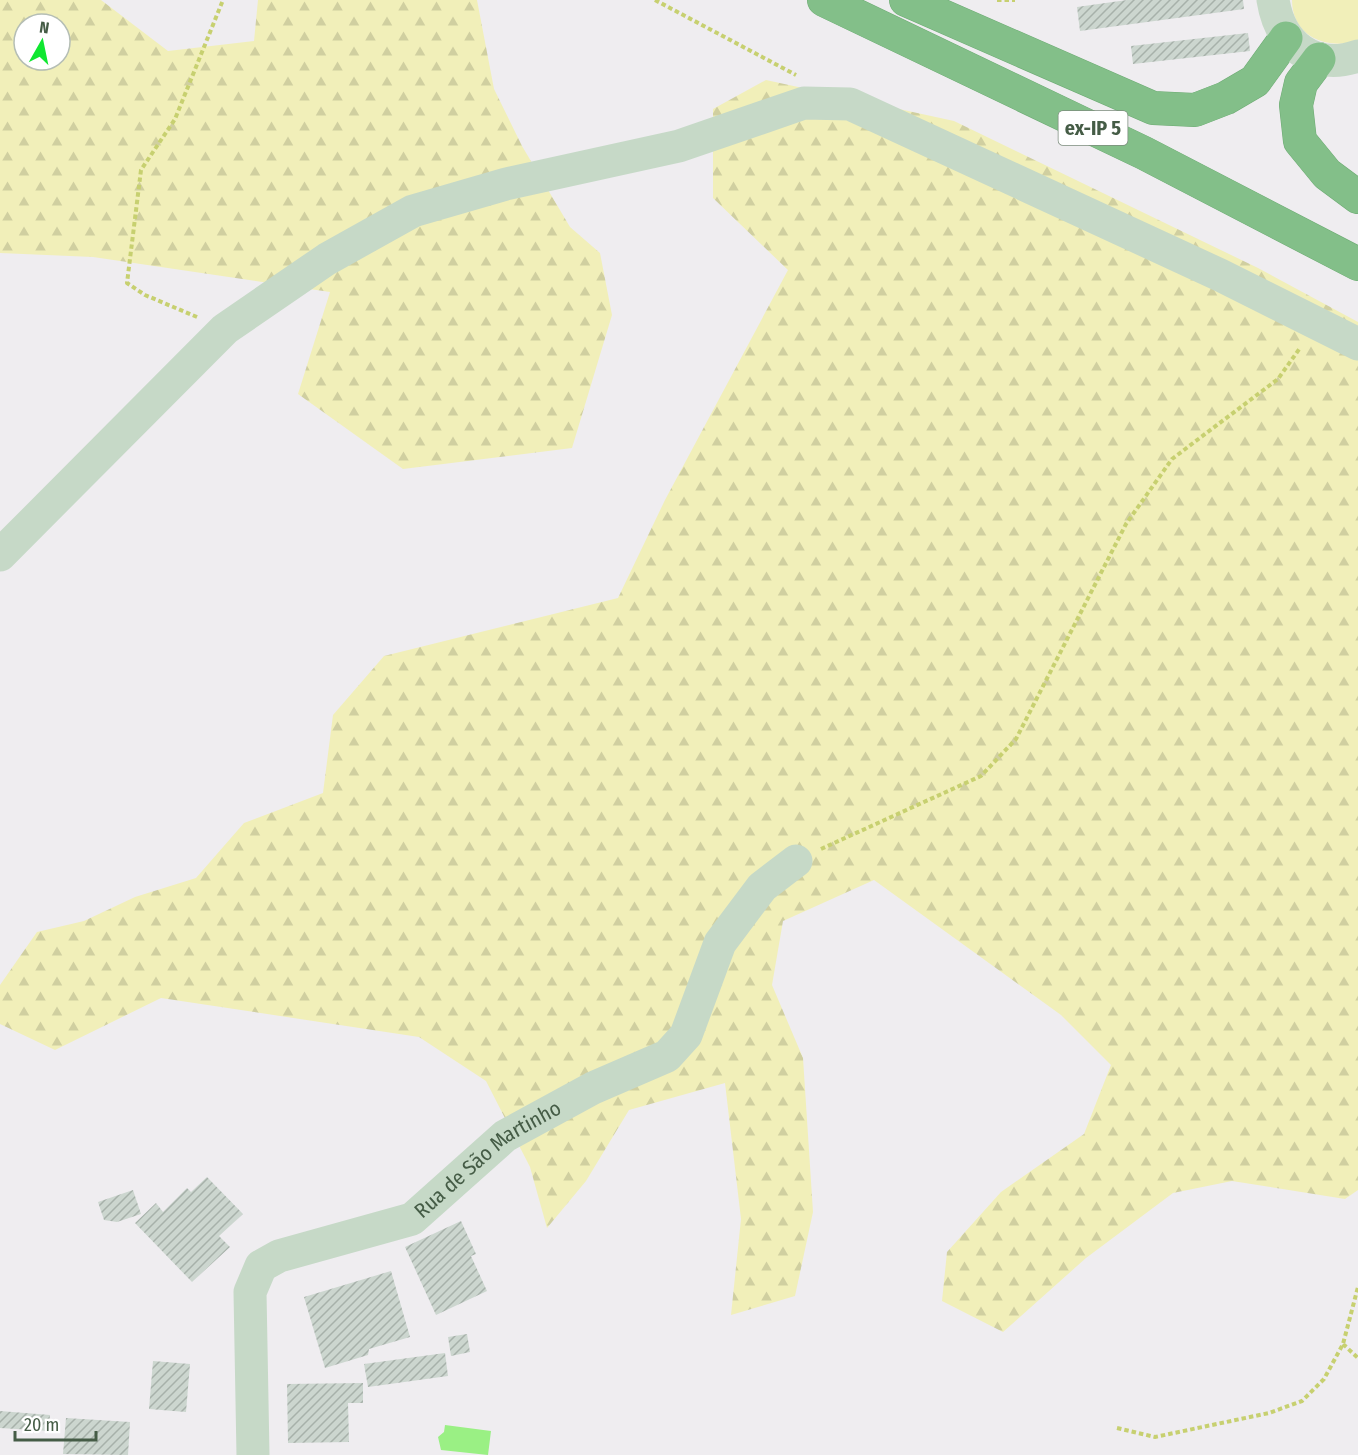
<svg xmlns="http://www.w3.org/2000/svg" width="1358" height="1455" font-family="'Fira Sans Condensed',sans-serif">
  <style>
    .green { fill: #f1efb9 }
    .forest { fill: url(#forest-firs); fill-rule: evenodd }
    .water { fill: #9af084 }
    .building { fill: url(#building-hatch) }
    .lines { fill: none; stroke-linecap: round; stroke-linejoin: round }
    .highway-casing { stroke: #6eab74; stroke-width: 34 }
    .path { stroke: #c7d070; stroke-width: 4; stroke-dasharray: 4.5 3; stroke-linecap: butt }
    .minor { stroke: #c6d9c7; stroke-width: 33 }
    .highway { stroke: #83bf89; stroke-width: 33 }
    .labels { text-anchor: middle; stroke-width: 4.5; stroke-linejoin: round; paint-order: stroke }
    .shield { fill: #fff; stroke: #7d8d7e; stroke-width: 1.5 }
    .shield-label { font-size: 20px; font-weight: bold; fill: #455c46 }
    .street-label { font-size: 21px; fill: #455c46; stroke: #fff }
  </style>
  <defs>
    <pattern id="forest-firs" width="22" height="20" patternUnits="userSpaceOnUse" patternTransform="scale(1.5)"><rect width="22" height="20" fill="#f1efb9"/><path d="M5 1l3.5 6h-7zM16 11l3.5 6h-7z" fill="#d0cfa0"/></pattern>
    <pattern id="building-hatch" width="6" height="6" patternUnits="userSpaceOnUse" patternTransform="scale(1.5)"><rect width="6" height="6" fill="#ccd6cf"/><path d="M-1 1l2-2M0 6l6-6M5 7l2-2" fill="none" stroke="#a7b1aa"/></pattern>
  </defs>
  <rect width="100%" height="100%" fill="#efedf0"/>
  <path class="green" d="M1292 0H1358V41C1327 50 1292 37 1292 0Z"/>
  <path class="forest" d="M0 0H101L168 51 254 41 258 0H477L494 89 522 146 570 227 600 253 612 315 572 448 403 469 298 394 330 292 93 257 0 253ZM24 24H60V60H24Z
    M766 80 954 121 1258 268 1358 322V1190L1345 1199 1232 1181 1173 1193 1086 1258 1003 1332 942 1301 947 1252 1001 1192 1084 1134 1111 1065 1061 1015 874 880 783 921 772 985 803 1058 813 1212 795 1296 731 1315 741 1219 725 1083 629 1110 586 1181 547 1228 530 1167 486 1081 419 1037 161 998 55 1050 0 1024V985L37 932 84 921 135 897 196 878 244 823 323 793 333 715 384 656 618 598 665 500 788 270 713 198V109Z"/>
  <path class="water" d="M445 1425 491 1431 488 1455 441 1450 438 1437 444 1432Z"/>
  <path class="building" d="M1127 0H1243L1244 9 1080 31 1077 7Z
    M1248 33 1250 51 1133 64 1131 46Z
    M207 1177 243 1214 219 1236 230 1247 192 1282 135 1223 156 1203 163 1212 187 1188 191 1192Z
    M133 1190 141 1214 117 1222 104 1220 98 1202Z
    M461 1221 476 1254 471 1256 487 1291 436 1315 405 1247Z
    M391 1271 410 1337 369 1349 368 1355 325 1368 304 1297Z
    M467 1334 470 1352 451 1356 448 1337Z
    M445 1353 448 1376 368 1387 364 1364Z
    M153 1361 190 1364 186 1412 149 1409Z
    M363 1383V1403H348L349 1442 288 1443 287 1384Z
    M0 1411 50 1415 49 1431 0 1428Z
    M66 1418 130 1422 128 1455 63 1454Z"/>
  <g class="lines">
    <g class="highway-casing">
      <path id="highway" d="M824 0 1144 153 1358 264
        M906 0 1153 108 1195 110 1226 98 1255 81 1286 38
        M1319 59 1301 83 1296 105 1300 141 1327 174 1358 197"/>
    </g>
    <path class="path" d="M655 0 796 75
      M997 0H1015
      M197 317 145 295 127 283 141 170 175 119 223 0
      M821 849 981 776 1016 739 1126 524 1172 459 1278 379 1300 348
      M1343 1344 1358 1358
      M1117 1428 1155 1437 1269 1413 1302 1401 1324 1379 1343 1344 1358 1287"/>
    <g class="minor">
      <path d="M1273 0C1280 44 1313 72 1358 56"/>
      <path d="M0 555 225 329 327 259 413 211 506 184 679 146 804 103 850 104 1220 275 1358 344"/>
      <path id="s1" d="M253 1455 250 1292 261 1266 279 1256 412 1219 505 1136 593 1088 667 1056 686 1035 720 943 762 887 796 861"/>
    </g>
    <use href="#highway" class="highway"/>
  </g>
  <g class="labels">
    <rect class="shield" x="1058.5" y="111" width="69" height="34" rx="4.5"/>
    <g class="shield-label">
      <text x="1093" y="135">ex-IP 5</text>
    </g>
    <g class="street-label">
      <text dy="7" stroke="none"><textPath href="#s1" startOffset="447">Rua de São Martinho</textPath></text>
    </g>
  </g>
  <g transform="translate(42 42) rotate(9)"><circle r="28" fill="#ffffff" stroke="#b5beb5" stroke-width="1.5"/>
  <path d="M0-4.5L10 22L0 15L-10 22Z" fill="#10e731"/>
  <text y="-9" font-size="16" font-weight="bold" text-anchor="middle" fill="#455c46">N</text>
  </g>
  <path d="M15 1431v9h81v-9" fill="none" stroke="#455c46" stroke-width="3"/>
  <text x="24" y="1431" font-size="18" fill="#455c46" stroke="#ffffff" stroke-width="4.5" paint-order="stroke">20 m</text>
</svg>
